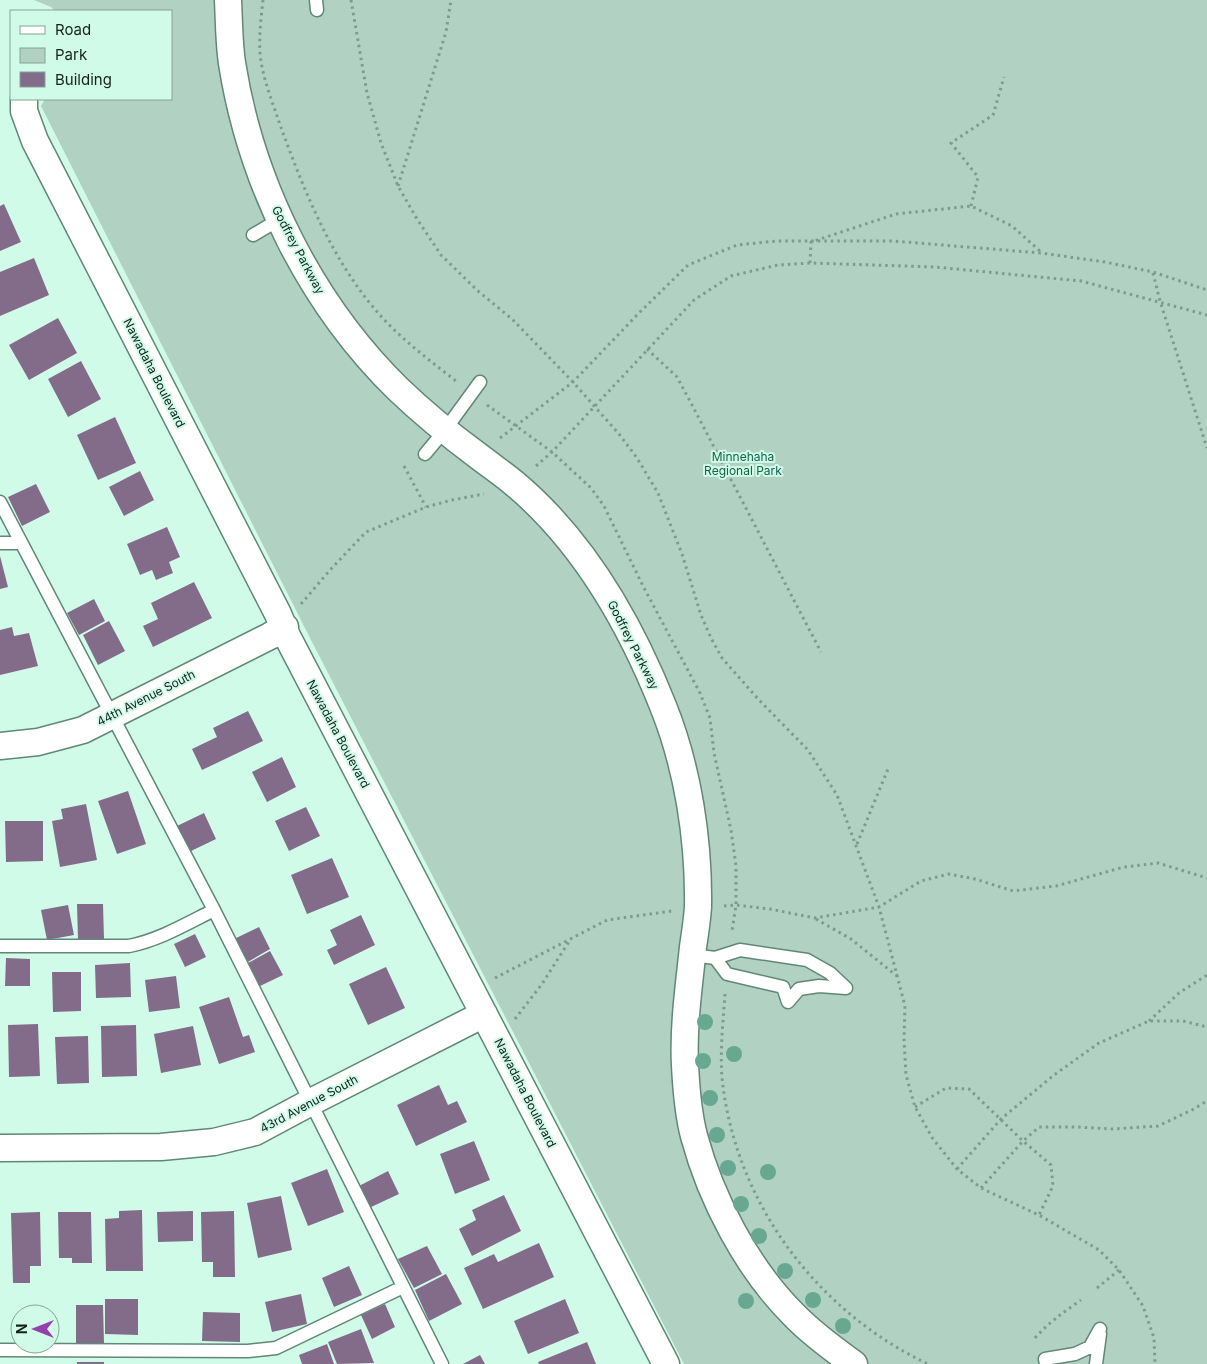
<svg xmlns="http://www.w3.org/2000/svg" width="1207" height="1364" font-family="Inter,sans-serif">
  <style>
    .green { fill: #b1d1c3 }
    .building { fill: #836b8a }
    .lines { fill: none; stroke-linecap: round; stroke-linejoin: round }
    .service-casing { stroke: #608777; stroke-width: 15 }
    .minor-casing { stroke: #608777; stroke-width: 29 }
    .path { stroke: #7d9c8f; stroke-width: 3; stroke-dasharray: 2.5 4; stroke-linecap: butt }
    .service { stroke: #fff; stroke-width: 12 }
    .minor { stroke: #fff; stroke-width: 26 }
    .tree { fill: #68a893 }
    .labels { text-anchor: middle; stroke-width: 4; stroke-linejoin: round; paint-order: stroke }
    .street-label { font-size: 12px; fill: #12221c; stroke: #d1fbe9 }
    .park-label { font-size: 12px; fill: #13644c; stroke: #d1fbe9 }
  </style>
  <rect width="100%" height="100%" fill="#d1fbe9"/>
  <path class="green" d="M34 0H1207V1364H684L310 638 41 106 45 99H171V11H55L51 7Z"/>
  <path class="building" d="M4 204 21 242 0 251V206Z
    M34 258 49 295 0 316V272Z
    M58 318 77 353 29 380 9 345Z
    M81 361 101 399 68 417 48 379Z
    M115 417 136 463 98 480 77 435Z
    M140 471 154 500 124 516 109 487Z
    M36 484 50 512 22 526 8 497Z
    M167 527 180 557 169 562 173 573 156 580 152 570 140 575 127 544Z
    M0 556 8 587 0 589Z
    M194 582 212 618 153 647 143 626 158 619 151 603Z
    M94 599 105 621 79 635 67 613Z
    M109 621 125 651 98 665 83 635Z
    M12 627 14 636 29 633 38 666 0 675V630Z
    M248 711 263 741 202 770 192 749 217 737 213 728Z
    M282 757 296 787 267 802 252 772Z
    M128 791 146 844 117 854 98 801Z
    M86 804 97 860 60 867 52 821 63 819 61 809Z
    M306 807 320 836 289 851 275 821Z
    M204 813 216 839 189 852 177 826Z
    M5 821H43V861L6 862Z
    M332 858 349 897 307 914 291 875Z
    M77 904H103L104 939 78 940Z
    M68 905 74 935 47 940 41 910Z
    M361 915 375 945 334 965 327 950 337 945 330 930Z
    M259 927 270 949 246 963 234 939Z
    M195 934 206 957 185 967 174 944Z
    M270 951 283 975 260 986 248 963Z
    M6 958 30 959V986H5Z
    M130 963 131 997 96 998 95 965Z
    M386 967 405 1008 368 1025 349 984Z
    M52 972H81V1011L53 1012Z
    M176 976 180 1008 149 1012 145 980Z
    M229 997 243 1037 249 1035 255 1052 219 1064 199 1007Z
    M38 1024 40 1076 9 1077 8 1025Z
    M136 1025 137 1076 102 1077 101 1026Z
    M193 1026 201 1065 161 1073 154 1034Z
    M88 1036 89 1083 57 1084 55 1037Z
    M439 1085 448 1105 457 1101 467 1122 416 1146 397 1105Z
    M474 1141 490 1180 455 1194 440 1154Z
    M327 1169 344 1212 308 1226 291 1183Z
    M388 1171 399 1194 369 1208 359 1186Z
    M504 1195 521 1231 472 1256 459 1229 476 1220 472 1210Z
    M281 1196 292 1250 258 1258 247 1203Z
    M142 1210 143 1271H106L105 1219 119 1218V1211Z
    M193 1211V1241L158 1242 157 1212Z
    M234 1211 235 1277H213V1262H202L201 1212Z
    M40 1212 41 1266H30V1283H13L11 1213Z
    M58 1212H91L92 1263H72V1258H59Z
    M539 1243 554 1277 483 1309 464 1268 494 1254 498 1262Z
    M427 1246 442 1274 414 1288 398 1259Z
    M349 1266 362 1295 334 1307 322 1278Z
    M446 1274 462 1304 429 1321 415 1290Z
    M301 1294 307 1324 272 1332 265 1302Z
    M105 1299H138V1335L105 1334Z
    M565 1299 579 1333 528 1354 514 1321Z
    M385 1304 395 1327 372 1339 361 1315Z
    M76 1305H103L104 1343H76Z
    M203 1312 240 1313V1342L202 1341Z
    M361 1329 374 1363 337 1364 328 1342Z
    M587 1342 596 1364H539L538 1362Z
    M327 1344 334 1364H302L299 1355Z
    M480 1355 485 1364H463Z
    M77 1362H104V1364H77Z"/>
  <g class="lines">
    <g class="service-casing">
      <path id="service" d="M316 0 317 10
        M253 235 280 219
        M425 454 445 430 480 382
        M0 502 214 910 442 1364
        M0 543H20
        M0 946H129C159 940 186 924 214 910
        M692 955 715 958 740 950 807 960 830 973 846 988
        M715 958 727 974 783 987 788 1002 799 989 819 986 846 988
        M0 1350 248 1351 276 1348 403 1287
        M1046 1364 1045 1359 1075 1354 1090 1347 1100 1329
        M1096 1364 1100 1334"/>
    </g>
    <g class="minor-casing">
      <path id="minor" d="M228 0C229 21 229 43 232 63 251 184 311 304 398 389 423 413 450 435 477 455 490 465 503 474 515 484 584 542 630 623 663 706 688 768 699 840 698 907 697 921 695 934 693 947 689 986 683 1026 685 1065 686 1085 689 1117 694 1136 711 1199 747 1268 793 1314 811 1333 833 1349 854 1364
        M24 99V111L35 141 278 614 287 636 666 1364
        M0 746 38 742 83 730 270 636 285 627
        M0 1148 161 1147 214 1142 255 1132 311 1102 484 1014"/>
    </g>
    <path class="path" d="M263 0C261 17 259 35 260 53 262 76 271 98 278 119 302 186 331 260 379 314 401 339 429 360 456 381
      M351 0 367 93 381 143 398 186 417 219 441 255 478 291 512 319 573 382 619 434 637 458 658 493 682 554 701 615 711 638 722 658 759 700 808 750 837 795 879 907 905 1006 904 1040 906 1075 915 1107 933 1139 957 1169 981 1188 1039 1215 1099 1250 1119 1270 1143 1306 1154 1338 1155 1364
      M398 186 446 32 451 0
      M971 206 978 177 951 143 993 115 1004 77
      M810 263 811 242 896 214 971 206 1012 226 1041 252
      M1153 273 1160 301 1207 448
      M647 349 677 377 691 403 821 652
      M487 405 552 452 591 488 604 506 643 586 700 693 710 718 714 753 731 830 736 866V905L732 931
      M500 438 573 382 638 314 688 265 737 245 777 241H893L1041 253 1105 262 1153 272 1207 290
      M404 466 426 507
      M536 466 552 452 694 300 731 276 778 265 810 263 935 267 1081 281 1207 315
      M301 604 330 570 366 532 426 507 452 500 484 494
      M857 844 888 769
      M724 906 736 905 770 909 815 918 879 907 921 881 949 874 975 879 1013 891 1056 886 1124 867 1158 863 1207 878
      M816 919 851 939 898 977
      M495 978 607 920 672 911
      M725 994C723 1022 720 1050 722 1078 735 1202 816 1311 928 1364
      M515 1019 542 984 570 940
      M1149 1021 1179 993 1207 975
      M915 1107 946 1088 969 1089 1023 1141 1051 1165 1053 1186 1039 1215
      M957 1169 1001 1119 1054 1075 1099 1043 1149 1021H1183L1207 1027
      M981 1188 1023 1141 1039 1127H1076L1113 1129 1158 1126 1192 1110 1207 1101
      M1097 1288 1119 1270
      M1035 1338C1049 1322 1064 1312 1081 1300"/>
    <use href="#service" class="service"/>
    <use href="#minor" class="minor"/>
  </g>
  <g class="tree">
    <circle cx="705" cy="1022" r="8"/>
    <circle cx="734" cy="1054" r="8"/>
    <circle cx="703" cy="1061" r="8"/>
    <circle cx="710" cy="1098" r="8"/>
    <circle cx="717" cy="1135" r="8"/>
    <circle cx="728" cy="1168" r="8"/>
    <circle cx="768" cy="1172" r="8"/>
    <circle cx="741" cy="1204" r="8"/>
    <circle cx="759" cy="1236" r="8"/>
    <circle cx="785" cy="1271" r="8"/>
    <circle cx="813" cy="1300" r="8"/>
    <circle cx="746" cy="1301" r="8"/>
    <circle cx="843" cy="1326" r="8"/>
  </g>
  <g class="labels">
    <g class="street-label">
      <text transform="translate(298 250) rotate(62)" y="4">Godfrey Parkway</text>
      <text transform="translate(154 373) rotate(63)" y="4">Nawadaha Boulevard</text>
      <text transform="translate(633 645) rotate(63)" y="4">Godfrey Parkway</text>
      <text transform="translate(146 698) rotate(-27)" y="4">44th Avenue South</text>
      <text transform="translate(338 734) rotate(62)" y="4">Nawadaha Boulevard</text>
      <text transform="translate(525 1093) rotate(63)" y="4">Nawadaha Boulevard</text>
      <text transform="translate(309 1104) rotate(-28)" y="4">43rd Avenue South</text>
    </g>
    <g class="park-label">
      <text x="743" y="461">Minnehaha<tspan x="743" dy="14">Regional Park</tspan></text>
    </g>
  </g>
  <rect x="10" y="10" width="162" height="90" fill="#d1fbe9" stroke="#85a497"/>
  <rect x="20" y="26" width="25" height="8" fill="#ffffff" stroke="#85a497"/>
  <text x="55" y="35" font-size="15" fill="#12221c">Road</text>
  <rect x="20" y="48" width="25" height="15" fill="#b1d1c3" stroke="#85a497"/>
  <text x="55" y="60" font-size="15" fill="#12221c">Park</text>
  <rect x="20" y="72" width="25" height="15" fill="#836b8a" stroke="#85a497"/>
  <text x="55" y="85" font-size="15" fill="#12221c">Building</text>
  <g transform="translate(35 1329) rotate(270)"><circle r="24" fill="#d1fbe9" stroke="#85a497"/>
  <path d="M0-4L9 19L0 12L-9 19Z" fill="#963fac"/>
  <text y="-8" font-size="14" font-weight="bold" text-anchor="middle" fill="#12221c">N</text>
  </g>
</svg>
